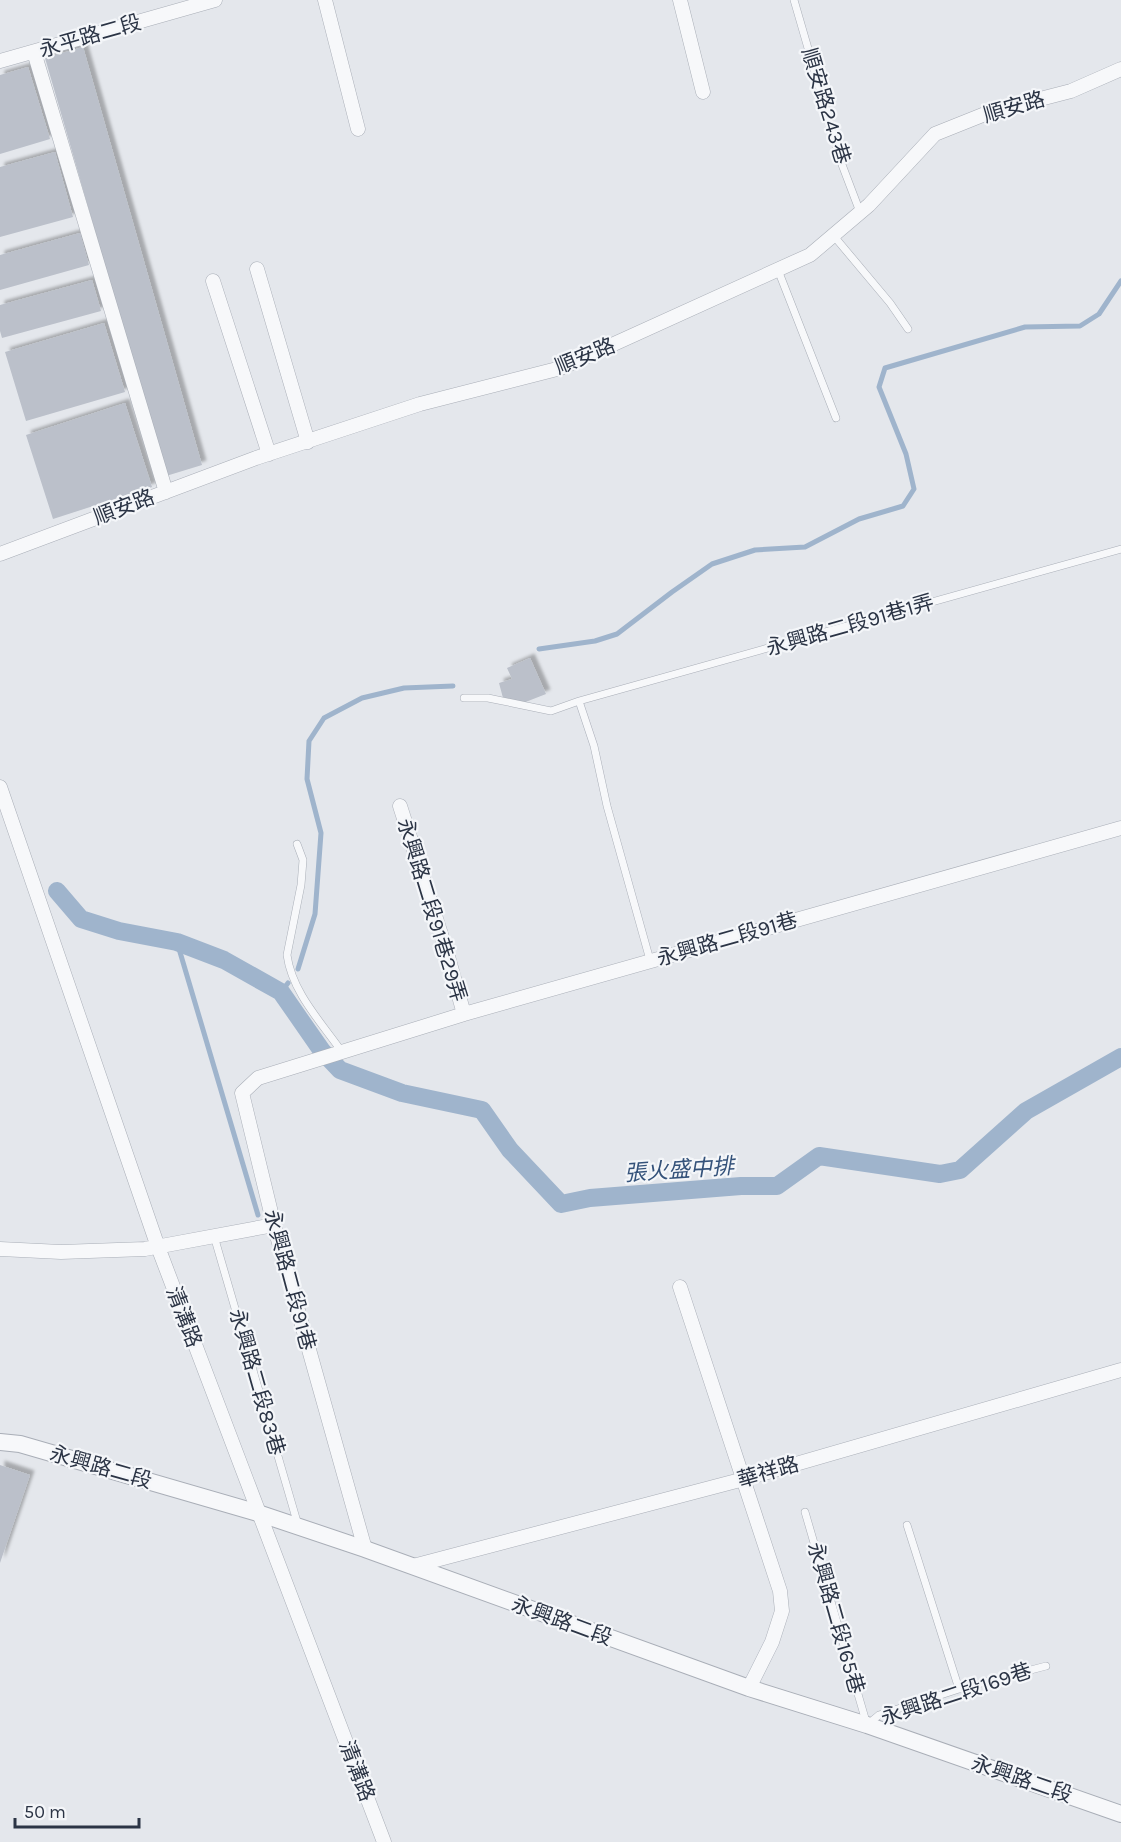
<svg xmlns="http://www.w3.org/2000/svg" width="1121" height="1842" font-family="Karla,'Noto Sans TC',sans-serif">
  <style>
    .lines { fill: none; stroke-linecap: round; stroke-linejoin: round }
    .stream { stroke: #9fb4cc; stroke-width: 5 }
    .canal { stroke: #9fb4cc; stroke-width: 18 }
    .building { fill: #bbc0ca; filter: url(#shadow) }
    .service-casing { stroke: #a9aeb7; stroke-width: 8 }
    .minor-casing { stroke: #a9aeb7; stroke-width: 15 }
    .tertiary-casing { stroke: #a9aeb7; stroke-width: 18 }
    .service { stroke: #f7f8fa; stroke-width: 7 }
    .minor { stroke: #f7f8fa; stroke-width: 14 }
    .tertiary { stroke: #f7f8fa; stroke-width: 16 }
    .labels { text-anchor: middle; stroke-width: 4.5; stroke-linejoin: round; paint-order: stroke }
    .street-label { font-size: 21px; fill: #2b3445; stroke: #f4f6f9 }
    .water-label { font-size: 22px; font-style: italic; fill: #34527a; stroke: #f4f6f9 }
  </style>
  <defs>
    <filter id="shadow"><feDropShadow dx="4.5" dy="-4.5" stdDeviation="1.5" flood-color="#0004"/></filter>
  </defs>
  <rect width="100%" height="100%" fill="#e4e7ec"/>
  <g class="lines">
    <path class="stream" d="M539 649 595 641 617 634 672 592 712 564 755 550 805 547 859 519 903 506 914 489 906 454 879 387 885 368 1025 327 1080 326 1099 314 1121 281
      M177 942 258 1215
      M298 969 315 914 321 833 307 779 309 741 324 718 362 698 404 688 453 686
      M281 992 288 983"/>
    <path class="canal" d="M57 891 81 919 119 931 177 942 224 960 281 992 322 1051 340 1070 402 1093 482 1110 510 1150 561 1204 590 1198 741 1186H777L819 1156 940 1174 960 1170 1026 1111 1121 1057"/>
  </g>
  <path class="building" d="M83 47 202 465 166 476 45 58Z
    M28 67 50 139 0 154V75Z
    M55 152 73 217 0 237V167Z
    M80 233 89 265 0 290V255Z
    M92 280 101 311 2 338 0 331V305Z
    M104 323 125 392 26 421 5 352Z
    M125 403 152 487 53 519 26 435Z
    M530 658 546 694 523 703 503 698 499 683 512 679 507 668Z
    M0 1465 30 1475 0 1563Z"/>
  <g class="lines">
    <g class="service-casing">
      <path id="service" d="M794 0 841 162 860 212
        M833 235 890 303 908 329
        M778 270 836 418
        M464 698H488L551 711 579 701 1121 549
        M579 701 594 746 607 806 650 960
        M297 844 303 860 301 885 287 955C292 992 321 1022 342 1052
        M214 1236 298 1525
        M805 1512 867 1725 879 1715 959 1689 1046 1666
        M907 1525 959 1689"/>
    </g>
    <g class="minor-casing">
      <path id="minor" d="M325 0 358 129
        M680 0 703 92
        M34 52 166 492
        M0 61 215 0
        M257 269 308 442
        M213 281 269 454
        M0 554 256 458 420 404 561 368 810 255 869 205 935 134 990 112 1071 91 1121 69
        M0 787 158 1247 384 1842
        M400 806 447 953 464 1014
        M0 1249 61 1252 145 1249 274 1225
        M680 1287 780 1591 782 1611 772 1642 749 1688
        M365 1549 274 1225 242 1093 258 1078 464 1014 1121 828
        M413 1566 744 1479 1121 1370"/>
    </g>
    <g class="tertiary-casing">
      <path id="tertiary" d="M0 1442 20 1444 258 1513 365 1549 749 1688 867 1725 1121 1814"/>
    </g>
    <use href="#service" class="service"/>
    <use href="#minor" class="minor"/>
    <use href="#tertiary" class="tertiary"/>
  </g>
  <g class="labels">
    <g class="street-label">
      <text transform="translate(90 36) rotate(-16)" y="7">永平路二段</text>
      <text transform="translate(826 106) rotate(73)" y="7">順安路243巷</text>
      <text transform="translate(1014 107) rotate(-16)" y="7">順安路</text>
      <text transform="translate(585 356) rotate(-22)" y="7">順安路</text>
      <text transform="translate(124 507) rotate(-21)" y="7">順安路</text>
      <text transform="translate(850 625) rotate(-16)" y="7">永興路二段91巷1弄</text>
      <text transform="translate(432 910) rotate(73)" y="7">永興路二段91巷29弄</text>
      <text transform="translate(727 939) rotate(-16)" y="7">永興路二段91巷</text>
      <text transform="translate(290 1280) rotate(75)" y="7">永興路二段91巷</text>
      <text transform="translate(184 1317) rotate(69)" y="7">清溝路</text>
      <text transform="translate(257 1382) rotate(74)" y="7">永興路二段83巷</text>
      <text transform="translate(101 1467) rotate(16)" y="7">永興路二段</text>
      <text transform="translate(768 1472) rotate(-16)" y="7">華祥路</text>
      <text transform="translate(836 1618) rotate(74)" y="7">永興路二段165巷</text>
      <text transform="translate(562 1621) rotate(20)" y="7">永興路二段</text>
      <text transform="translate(956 1694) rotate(-18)" y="7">永興路二段169巷</text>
      <text transform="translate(357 1771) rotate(69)" y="7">清溝路</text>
      <text transform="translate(1022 1779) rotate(19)" y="7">永興路二段</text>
    </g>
    <g class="water-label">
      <text transform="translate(679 1169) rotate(-4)" y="8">張火盛中排</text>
    </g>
  </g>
  <path d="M15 1818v9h124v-9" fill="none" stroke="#2b3445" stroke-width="3"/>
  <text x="24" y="1818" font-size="18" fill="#2b3445" stroke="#f4f6f9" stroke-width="4.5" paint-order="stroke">50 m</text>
</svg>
